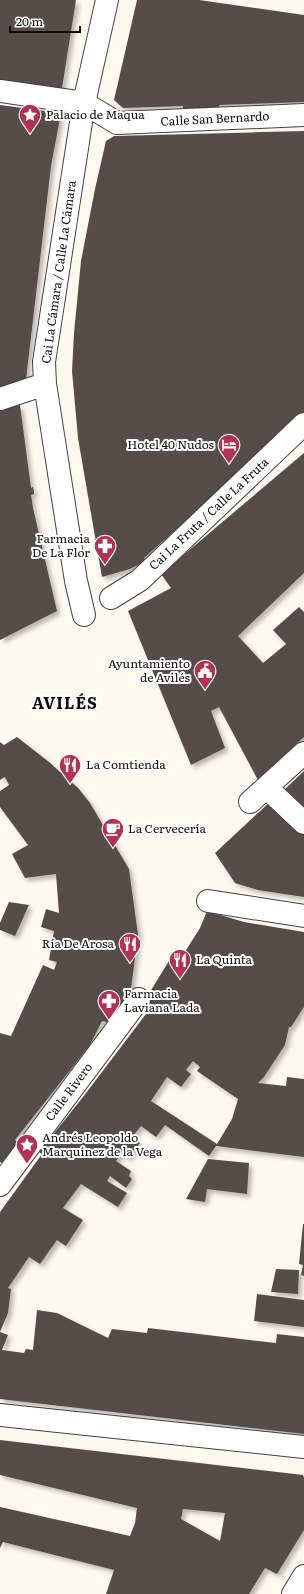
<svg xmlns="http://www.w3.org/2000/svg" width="304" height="1594" font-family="Literata,serif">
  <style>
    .building { fill: #564d4c; fill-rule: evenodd; filter: url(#shadow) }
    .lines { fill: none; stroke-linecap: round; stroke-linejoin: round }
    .minor-casing { stroke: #414141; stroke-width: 24 }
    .minor { stroke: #fff; stroke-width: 22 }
    .labels { text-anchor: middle; stroke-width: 4; stroke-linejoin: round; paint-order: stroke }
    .poi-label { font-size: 12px; fill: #0e0e0e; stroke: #fff; text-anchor: start }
    .street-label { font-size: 12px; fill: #0e0e0e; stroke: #fff }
    .district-label { font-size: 16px; font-weight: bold; letter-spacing: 1px; fill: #0e0e0e; stroke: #fff }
  </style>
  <defs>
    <filter id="shadow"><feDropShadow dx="3.5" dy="3.5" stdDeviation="2" flood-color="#0004"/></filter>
  </defs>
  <rect width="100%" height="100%" fill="#fef8f1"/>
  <path class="building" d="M0 0H76L62 88 0 80Z
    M137 0H199L304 15V102L219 105V109L183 110V106L123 108 114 100Z
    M0 105 61 113 51 166 25 388 0 395Z
    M304 131V416L144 558 146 561 130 569 102 577 78 438 72 371 74 333 81 261 95 189 106 141 114 136Z
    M20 405 31 488 33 487 34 492V494L31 495 33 508 57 611 0 640V409Z
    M304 453V573L238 636 263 663 286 644 273 630 299 607 304 612V737L258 780 219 707 211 711 225 748 191 765 128 611 171 588 161 574Z
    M17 737 49 762 78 788 90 803 129 869 138 935 129 1004 114 1024 102 1021 90 1045 15 1140 23 1146 7 1166 0 1162V1033L11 1036 43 965 54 970 57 962 49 960 54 931 41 927 46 909 59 913 56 874 25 878 12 854 28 845 0 807V791L9 785 5 777 0 780V742L4 745Z
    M304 771V813L285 789Z
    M274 798 303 834 304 832V897L258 890 235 883 215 853Z
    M9 902 29 905 15 936 0 930V923Z
    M207 911 244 922 304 932V1007L291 1027H289L285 1045 264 1077 258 1083 286 1086 287 1077 304 1079V1157L216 1146 209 1156 165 1125 156 1137 141 1126 132 1137 140 1143 128 1158 121 1153 116 1161 131 1171 129 1176 132 1179 126 1188 110 1176 107 1181 127 1193 118 1207 81 1184 63 1208 83 1220 66 1246 57 1240 40 1264 29 1257 8 1288 11 1289 8 1313 0 1332 8 1335 2 1350 24 1353 26 1349 33 1350 37 1310 57 1313 108 1338 112 1329 147 1333 148 1328 276 1343 277 1334 304 1337V1434L0 1399V1212L42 1154 39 1152 83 1097 149 1010 142 1005 175 951 183 955 200 928ZM193 1061 200 1067 197 1071 238 1099 232 1119 217 1144 151 1101 167 1077 181 1087 191 1074 186 1070Z
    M208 1159 249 1163 247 1194 207 1189 205 1202 186 1199Z
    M303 1224H304V1276L301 1275 303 1265 299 1264Z
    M276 1269 299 1270 298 1294 271 1292Z
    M257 1294 304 1300V1327L254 1321Z
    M0 1440 303 1475 304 1478V1530L277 1574 265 1568 249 1594H106L114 1570 3 1542 0 1548V1507L130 1536 135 1523 137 1508 0 1475ZM183 1509 225 1513 220 1541 181 1519Z"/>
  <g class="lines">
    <g class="minor-casing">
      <path id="minor" d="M0 91 84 103 117 123 304 115
        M0 399 45 384
        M111 598 140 580 304 424
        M84 615 76 581 45 384 44 362 84 103 107 0
        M267 788 304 823
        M250 802 304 753
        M208 901 304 916
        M0 1185 139 999
        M0 1415 304 1447
        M293 1594 304 1576"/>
    </g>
    <use href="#minor" class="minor"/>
  </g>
  <defs>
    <g id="sight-pin" transform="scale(1.15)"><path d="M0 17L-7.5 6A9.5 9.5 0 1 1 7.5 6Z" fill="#b13354" stroke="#fff"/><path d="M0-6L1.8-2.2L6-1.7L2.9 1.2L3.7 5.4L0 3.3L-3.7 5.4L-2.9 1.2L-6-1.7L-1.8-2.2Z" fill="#fff"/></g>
    <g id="hotel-pin" transform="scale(1.15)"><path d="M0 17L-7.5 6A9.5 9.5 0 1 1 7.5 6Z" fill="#b13354" stroke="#fff"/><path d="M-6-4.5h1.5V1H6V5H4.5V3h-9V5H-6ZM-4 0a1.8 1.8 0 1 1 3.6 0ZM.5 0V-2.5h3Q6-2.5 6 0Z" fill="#fff"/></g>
    <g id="pharmacy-pin" transform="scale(1.15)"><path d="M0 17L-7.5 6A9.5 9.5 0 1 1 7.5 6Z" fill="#b13354" stroke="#fff"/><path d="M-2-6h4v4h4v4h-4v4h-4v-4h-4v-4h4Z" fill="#fff"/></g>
    <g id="civic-pin" transform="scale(1.15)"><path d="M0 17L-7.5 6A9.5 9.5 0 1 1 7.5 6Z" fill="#b13354" stroke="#fff"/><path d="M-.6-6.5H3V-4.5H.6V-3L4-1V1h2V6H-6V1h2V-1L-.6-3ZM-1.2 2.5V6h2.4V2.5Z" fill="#fff"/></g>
    <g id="restaurant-pin" transform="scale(1.15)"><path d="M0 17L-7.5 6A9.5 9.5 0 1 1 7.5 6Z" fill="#b13354" stroke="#fff"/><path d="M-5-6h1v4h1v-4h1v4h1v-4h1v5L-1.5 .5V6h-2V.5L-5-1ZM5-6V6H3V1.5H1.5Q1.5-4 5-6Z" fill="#fff"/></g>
    <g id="cafe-pin" transform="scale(1.15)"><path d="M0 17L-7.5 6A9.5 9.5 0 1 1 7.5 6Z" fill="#b13354" stroke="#fff"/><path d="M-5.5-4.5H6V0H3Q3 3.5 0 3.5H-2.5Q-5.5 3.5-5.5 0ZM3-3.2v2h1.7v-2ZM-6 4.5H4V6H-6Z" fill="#fff"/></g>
  </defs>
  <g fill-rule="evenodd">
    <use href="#sight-pin" x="30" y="115"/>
    <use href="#hotel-pin" x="229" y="445"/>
    <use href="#pharmacy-pin" x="105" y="546"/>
    <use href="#civic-pin" x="205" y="671"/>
    <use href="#restaurant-pin" x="70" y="765"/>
    <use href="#cafe-pin" x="113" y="829"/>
    <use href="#restaurant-pin" x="130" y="944"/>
    <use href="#restaurant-pin" x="180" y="960"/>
    <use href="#pharmacy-pin" x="109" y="1001"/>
    <use href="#sight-pin" x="27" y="1145"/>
  </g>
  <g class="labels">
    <g class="poi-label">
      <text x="46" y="119">Palacio de Maqua</text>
      <text x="214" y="449" text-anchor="end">Hotel 40 Nudos</text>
      <text x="90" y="543" text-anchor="end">Farmacia<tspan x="90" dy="14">De La Flor</tspan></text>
      <text x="190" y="668" text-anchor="end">Ayuntamiento<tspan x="190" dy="14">de Avilés</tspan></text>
      <text x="86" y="769">La Comtienda</text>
      <text x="128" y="833">La Cervecería</text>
      <text x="114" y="948" text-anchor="end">Ría De Arosa</text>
      <text x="196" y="964">La Quinta</text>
      <text x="124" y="998">Farmacia<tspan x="124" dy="14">Laviana Lada</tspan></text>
      <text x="42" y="1142">Andrés Leopoldo<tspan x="42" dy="14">Marquínez de la Vega</tspan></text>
    </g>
    <g class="street-label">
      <text transform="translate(215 119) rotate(-3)" y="4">Calle San Bernardo</text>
      <text transform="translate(59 272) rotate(-82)" y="4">Cai La Cámara / Calle La Cámara</text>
      <text transform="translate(209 514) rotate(-43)" y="4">Cai La Fruta / Calle La Fruta</text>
      <text transform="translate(69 1092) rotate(-53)" y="4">Calle Rivero</text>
    </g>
    <g class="district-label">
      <text x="65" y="709">AVILÉS</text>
    </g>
  </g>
  <path d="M10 26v6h70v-6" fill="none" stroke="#0e0e0e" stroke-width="2"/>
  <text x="16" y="26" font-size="12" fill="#0e0e0e" stroke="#ffffff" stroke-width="3" paint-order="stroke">20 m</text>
</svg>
